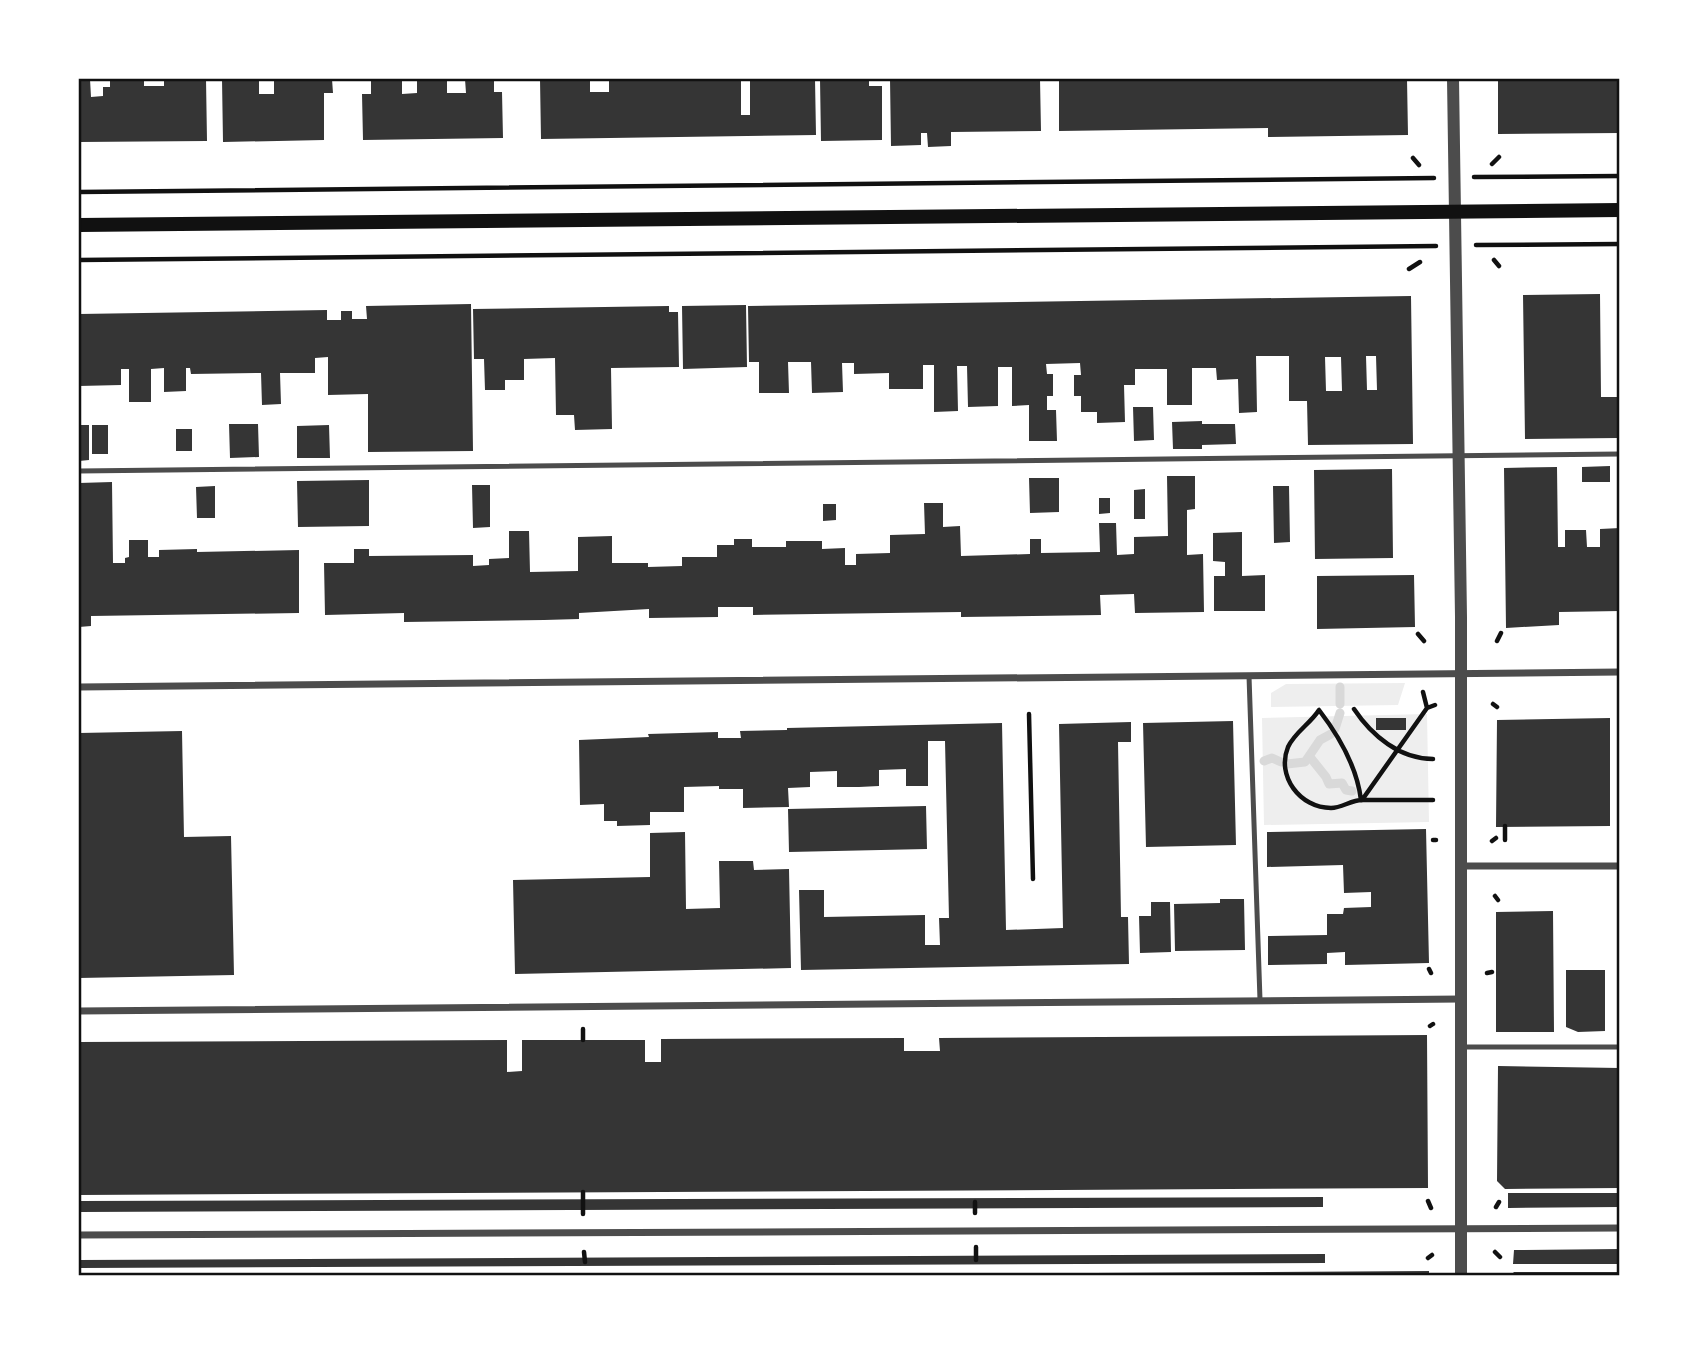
<svg xmlns="http://www.w3.org/2000/svg" width="1699" height="1354" font-family="Inter,sans-serif">
  <style>
    .green { fill: #eee }
    .lines { fill: none; stroke-linecap: round; stroke-linejoin: round }
    .stream { stroke: #d9d9d9; stroke-width: 9 }
    .building { fill: #353535; fill-rule: evenodd }
    .path { stroke: #111; stroke-width: 4.5 }
    .service { stroke: #4c4c4c; stroke-width: 5 }
    .minor { stroke: #4c4c4c; stroke-width: 7 }
    .tertiary { stroke: #4c4c4c; stroke-width: 12 }
    .secondary { stroke: #111; stroke-width: 14 }
    .neatline { fill: none; stroke: #111; stroke-width: 2.5 }
  </style>
  <rect width="100%" height="100%" fill="#fff"/>
  <path class="green" d="M1405 683 1398 705 1271 707V693L1286 684Z
    M1427 714 1429 822 1264 825 1262 718Z"/>
  <g class="lines">
    <path class="stream" d="M1340 704V687
      M1335 729 1340 713
      M1310 757 1326 777 1329 784 1342 783 1346 790 1352 791
      M1264 761 1272 758 1281 762
      M1287 764 1305 762 1320 740 1331 734"/>
  </g>
  <path class="building" d="M79 79H90L91 97 103 96V87H110V79H144V86H164V79H206L207 141 79 142Z
    M222 79H259V94H274V79H332L333 93H324V140L223 142Z
    M371 79H402V94L417 93V79H447V93H466L465 79H494V92H502L503 138 363 140 362 94H371Z
    M540 79H590V92H609V79H741V115H750V81L815 79 816 135 541 139Z
    M820 79H869V86H882V140L821 141Z
    M890 79H1040L1041 131 951 132V146L928 147 927 133H921V145L891 146Z
    M1059 79H1407L1408 135 1268 137V128L1059 131Z
    M1498 79H1620V133L1498 134Z
    M1600 294 1601 397H1618V438L1525 439 1523 295Z
    M1411 296 1413 444 1308 445 1307 401H1289V356H1256L1257 412 1239 413 1238 379 1217 380 1216 368H1192V405H1167V369H1135V385H1124L1125 422 1097 423V412H1081V396H1074V375H1081L1080 363 1046 364 1047 374H1053V396H1047V410H1056L1057 441H1029V405L1012 406V367H998V406L968 407 967 366H957L958 411 934 412V365H923V389H889V373L854 374V363H842L843 392 812 393 811 362H788L789 393H759V362H749L748 306ZM1366 356H1376L1377 390H1367ZM1325 357H1341L1342 391H1326Z
    M471 304 473 451 368 452V394L328 395V357L315 358V373H280L281 404 262 405 261 373 191 374 190 368H186V391L164 392V368L151 369V402H129V369H121V385L79 386V314L327 310V320H341V311H352V319H367L366 306Z
    M746 305 747 367 683 369 682 306Z
    M669 306V312H678L679 367 611 368 612 429 575 430 574 415H556L555 358 524 359V380H505V390H485L484 359H474L473 309Z
    M1133 407H1153L1154 440 1134 441Z
    M1202 421V424H1235L1236 444 1202 445V449H1173L1172 422Z
    M229 424H258L259 457 230 458Z
    M79 425H89V460L79 461Z
    M92 425H108V454H92Z
    M329 425 330 458H297V426Z
    M176 429H192V451H176Z
    M1610 466V482H1582V467Z
    M1557 467 1558 547H1565V530H1586L1587 547H1600V529L1620 528V611L1559 612V625L1506 628 1504 468Z
    M1392 469 1393 558 1315 559 1314 470Z
    M1167 476H1195V509L1187 510V555L1203 554 1204 612 1135 613 1134 594 1100 595 1101 615 961 617V612L753 615V607H718V617L649 618V609L579 613V619L544 620 404 622V613L325 615 324 563H354V549H369V556L473 555V566L489 565V559L509 558V531H529L530 572 578 571V537L612 536V563H648V567L682 566V557H717V545H734V539H752V547H786V541H822V549L845 548V565H856V554L890 553V535L925 534 924 503H943V527L960 526 961 556 1030 554V539H1041V553L1100 552 1099 523H1116L1117 555 1134 554V537L1168 536Z
    M1029 478H1059V512L1030 513Z
    M369 480V526L298 527 297 481Z
    M112 482 113 563H125V558L129 557V540H148V557H159V550L197 549V552L299 550V613L91 616V626L79 627V483Z
    M472 485H490V527L473 528Z
    M215 486V518H197L196 487Z
    M1273 486H1289L1290 542 1274 543Z
    M1145 489V519H1134V490Z
    M1099 498H1110V513L1099 514Z
    M823 504H836V520L823 521Z
    M1242 532V576L1265 575V611H1214V576H1225V562L1213 561V533Z
    M1414 575 1415 627 1317 629V576Z
    M1376 718H1406V730H1376Z
    M1610 718V826L1496 827 1497 720Z
    M1233 721 1236 845 1146 847 1143 723Z
    M1131 722V742H1118L1121 917H1128L1129 964 801 970 799 890H824V917L925 915V945H940L939 918H949L945 741H928V786H906V769L879 770V786L859 787H837V771L810 772V787L788 788 789 807 743 808V789H719V786L684 787V812H650V825L617 826V821H604V804L580 805 579 740 649 737 648 734 718 732V738H741L740 731 787 730V728L1002 723 1006 930 1063 928 1059 724Z
    M182 731 184 837 231 836 234 975 79 978V733Z
    M926 806 927 849 789 852 788 809Z
    M1426 829 1429 963 1345 965V952L1327 953V964L1268 965V936L1327 935V914H1343L1344 908 1371 907V892L1344 893 1343 865 1267 867V832Z
    M685 832 686 909 720 908 719 861H753L754 870 789 869 791 968 515 974 513 880 650 877V833Z
    M1220 899H1244L1245 950 1175 951 1174 904 1220 903Z
    M1151 902H1170L1171 952 1140 953 1139 916H1151Z
    M1553 911 1554 1032H1496V912Z
    M1566 970H1605V1031L1578 1032 1566 1027Z
    M1427 1035 1428 1188 79 1195V1042L507 1040V1072L522 1071V1040H645V1062H661V1039L904 1038V1051H940L939 1038Z
    M1498 1066 1620 1068V1188L1505 1189 1497 1181Z
    M1508 1193H1620V1207L1508 1208Z
    M1323 1197V1207L79 1212V1201Z
    M1620 1249V1264H1513L1514 1250Z
    M1325 1254V1263L79 1268V1260Z
    M1429 1271V1275H1094V1273Z
    M1514 1272H1620V1275H1511Z
    M990 1273H1065V1275H990Z"/>
  <g class="lines">
    <path class="path" d="M1413 158 1419 165
      M1492 164 1499 157
      M1474 177 1620 176
      M79 192 1434 178
      M1476 245 1620 244
      M79 260 1436 246
      M1494 260 1499 266
      M1409 269 1420 262
      M1418 634 1424 641
      M1497 641 1501 633
      M1423 692 1427 708 1435 705
      M1493 704 1497 707
      M1354 709C1372 736 1400 759 1433 759
      M1029 714 1033 879
      M1361 800C1357 767 1339 736 1319 710 1310 724 1295 732 1288 747 1276 776 1300 808 1331 808 1342 808 1351 800 1362 800 1386 800 1409 800 1433 800
      M1362 800 1427 708
      M1505 826V840
      M1433 840H1436
      M1492 841 1496 838
      M1495 896 1498 900
      M1429 969 1431 973
      M1487 973 1492 972
      M1430 1026 1433 1024
      M583 1040V1029
      M583 1192V1214
      M1428 1201 1431 1208
      M1496 1207 1499 1202
      M975 1213V1202
      M976 1247V1260
      M584 1252 585 1262
      M1495 1252 1500 1257
      M1428 1258 1432 1255"/>
    <path class="service" d="M79 471 1620 454
      M1249 676 1260 1000
      M1461 1047H1620"/>
    <path class="minor" d="M79 687 1620 672
      M1461 866H1620
      M79 1011 1461 999
      M79 1235 1620 1228"/>
    <path class="tertiary" d="M1453 79 1461 617V1275"/>
    <path class="secondary" d="M79 225 1620 210"/>
  </g>
  <rect width="1699" height="1354" fill="none" stroke="#ffffff" stroke-width="161"/>
  <rect x="80" y="80" width="1538" height="1194" class="neatline"/>
</svg>
